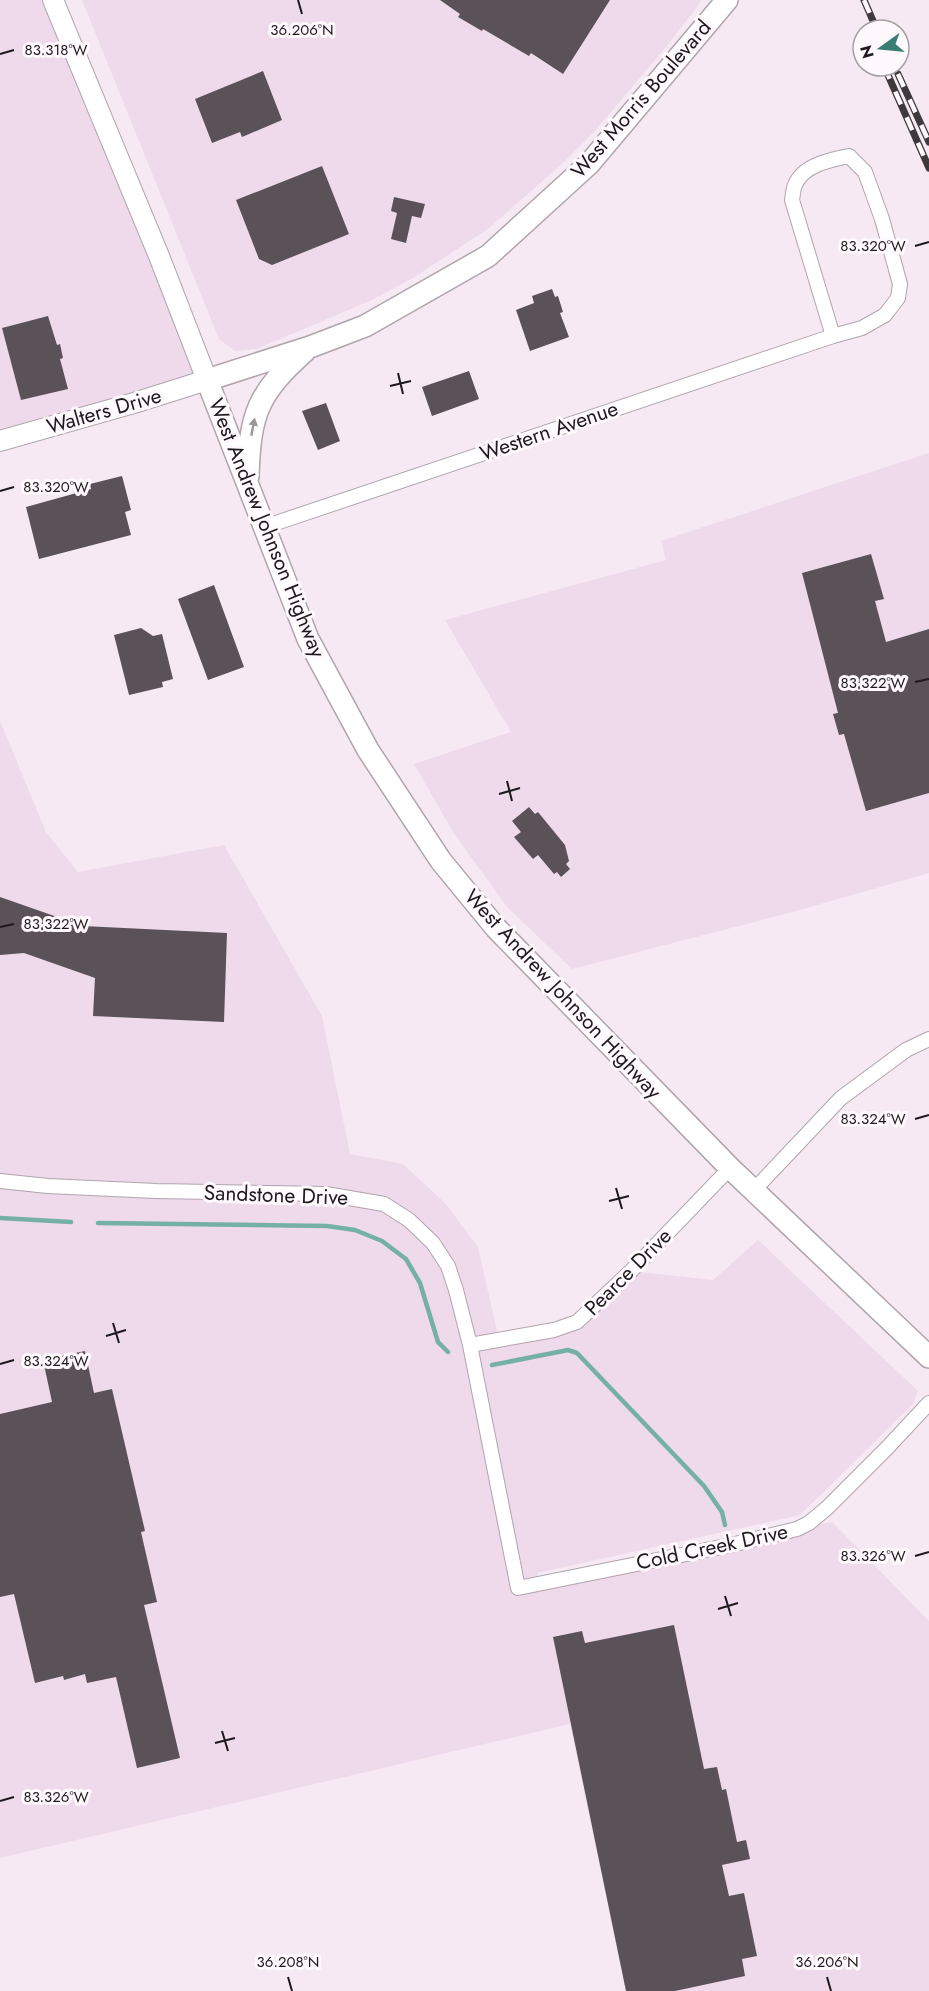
<svg xmlns="http://www.w3.org/2000/svg" width="929" height="1991" font-family="Jost,sans-serif">
  <style>
    .built { fill: #eedaea }
    .lines { fill: none; stroke-linecap: round; stroke-linejoin: round }
    .stream { stroke: #75b0a5; stroke-width: 4.5 }
    .building { fill: #5b5159 }
    .street-casing { stroke: #b0a4ae; stroke-width: 16 }
    .secondary-casing { stroke: #b0a4ae; stroke-width: 22 }
    .primary-casing { stroke: #b0a4ae; stroke-width: 24 }
    .street { stroke: #fff; stroke-width: 14 }
    .secondary { stroke: #fff; stroke-width: 20 }
    .primary { stroke: #fff; stroke-width: 21 }
    .rail-casing { stroke: #3e393d; stroke-width: 7 }
    .rail { stroke: #fff9fd; stroke-width: 4.5; stroke-dasharray: 14; stroke-linecap: butt }
    .oneway { fill: #999899 }
    .ticks { fill: none; stroke: #1d191c; stroke-width: 2 }
    .labels { text-anchor: middle; stroke-width: 6; stroke-linejoin: round; paint-order: stroke }
    .street-label { font-size: 21px; fill: #1d191c; stroke: #fff9fd }
    .ticks-label { font-size: 15px; text-anchor: middle; fill: #1d191c; stroke: #fff9fd; stroke-width: 6; stroke-linejoin: round; paint-order: stroke }
  </style>
  <rect width="100%" height="100%" fill="#f6e9f3"/>
  <path class="built" d="M0 0H52L207 380 0 441Z
    M82 0H702L671 41 594 132 563 163 489 228 413 278 370 301 256 349 235 351 219 339Z
    M929 453V873L789 913 572 969 507 907 453 832 414 764 511 732 445 620 666 560 661 541Z
    M0 721 46 832 78 872 224 845 322 1016 350 1154 403 1164 445 1203 478 1247 499 1340 577 1322 631 1271 713 1280 758 1240 918 1391 913 1404 800 1515 537 1573 540 1583 832 1522 929 1621V1991H626L570 1724 0 1858Z"/>
  <g class="lines">
    <path class="stream" d="M0 1218 71 1222
      M98 1223 327 1226 355 1230 382 1241 406 1259 420 1283 438 1342 448 1352
      M492 1365 568 1350 577 1353 704 1486 722 1512 725 1525"/>
  </g>
  <path class="building" d="M440 0H610L563 74 531 53 529 56 483 29 482 31 458 17 460 14Z
    M263 71 282 120 242 137 240 132 212 143 195 99Z
    M322 166 349 234 272 265 259 259 236 200Z
    M394 197 425 204 421 218 412 216 406 243 391 239 397 213 391 211Z
    M552 289 555 297 558 296 563 312 560 313 569 337 530 351 516 310 534 303 532 296Z
    M48 316 57 345 60 344 63 358 60 359 68 389 21 400 2 328Z
    M469 371 479 399 432 416 422 387Z
    M326 403 340 441 318 450 302 411Z
    M122 476 131 510 125 512 131 535 39 559 26 507 91 489 90 484Z
    M871 554 884 599 875 601 886 642 929 629V793L866 811 844 734 839 735 833 714 838 713 802 573Z
    M214 585 244 667 208 680 178 599Z
    M141 628 153 636 162 634 173 679 162 682 163 687 129 695 114 635Z
    M529 807 535 814 538 812 565 845 569 861 566 864 570 869 561 877 557 872 554 874 538 855 533 859 514 837 521 832 512 821Z
    M0 897 83 926 227 933 224 1022 93 1016 95 978 24 953 0 955Z
    M85 1351 94 1393 112 1389 145 1531 141 1532 157 1602 144 1605 180 1758 137 1768 116 1677 87 1683 85 1674 64 1680 63 1676 35 1683 14 1594 0 1597V1414L52 1402 43 1360Z
    M674 1625 704 1769 717 1767 722 1790 726 1789 737 1842 746 1840 750 1859 722 1865 729 1896 744 1893 757 1956 742 1959 745 1976 675 1991H626L553 1637 582 1631 585 1643Z"/>
  <g class="lines">
    <g class="street-casing">
      <path id="street" d="M264 527 833 336 862 328 885 315 898 298 900 284 882 219 865 172 849 156C830 160 803 165 795 185 793 189 793 195 792 200L833 336
        M0 1181 48 1186 156 1191 326 1194 384 1204 409 1220 433 1243 448 1266 456 1290 470 1345 518 1588 731 1545 797 1529 809 1523 827 1508 887 1448 929 1403
        M753 1191 841 1098 906 1050 929 1039
        M470 1345 554 1330 577 1322 631 1271 730 1168"/>
    </g>
    <g class="secondary-casing">
      <path id="secondary" d="M0 441 134 403 207 380 159 256 53 0"/>
    </g>
    <g class="primary-casing">
      <path id="primary" d="M727 0 589 164 488 256 365 326 310 347 207 380 308 639 368 750 441 861 496 928 730 1168 929 1357
        M248 476C250 413 258 393 305 351"/>
    </g>
    <use href="#street" class="street"/>
    <use href="#secondary" class="secondary"/>
    <use href="#primary" class="primary"/>
    <g class="rail-casing">
      <path id="rail" d="M864 0 877 30
        M884 66 929 168
        M898 74 929 142"/>
    </g>
    <use href="#rail" class="rail"/>
  </g>
  <defs><path id="oneway-solid" d="M-6-.8H1V-3.2L6.5 0L1 3.2V.8H-6Z" transform="scale(1.5)"/></defs>
  <use class="oneway" href="#oneway-solid" transform="translate(253 427) rotate(-79)"/>
  <path class="ticks" d="M298 0 302 14M0 54 14 50M915 246 929 242M398 373 403 394M390 386 411 381M0 491 14 487M915 682 929 679M507 781 512 801M499 794 520 788M0 927 14 924M915 1119 929 1115M616 1188 622 1209M609 1201 629 1196M113 1323 119 1343M106 1336 126 1330M0 1364 14 1360M915 1556 929 1552M725 1596 731 1616M718 1609 738 1603M222 1731 228 1751M215 1743 235 1738M0 1801 14 1797M288 1977 292 1991M827 1977 831 1991"/>
  <g class="labels">
    <g class="street-label">
      <text transform="translate(641 99) rotate(-49)" y="7">West Morris Boulevard</text>
      <text transform="translate(104 411) rotate(-16)" y="7">Walters Drive</text>
      <text transform="translate(549 431) rotate(-19)" y="7">Western Avenue</text>
      <text transform="translate(267 528) rotate(68)" y="7">West Andrew Johnson Highway</text>
      <text transform="translate(563 994) rotate(47)" y="7">West Andrew Johnson Highway</text>
      <text transform="translate(276 1195) rotate(2)" y="7">Sandstone Drive</text>
      <text transform="translate(628 1272) rotate(-45)" y="7">Pearce Drive</text>
      <text transform="translate(712 1547) rotate(-12)" y="7">Cold Creek Drive</text>
    </g>
  </g>
  <g class="ticks-label">
    <text x="302" y="35">36.206°N</text>
    <text x="56" y="55">83.318°W</text>
    <text x="873" y="251">83.320°W</text>
    <text x="56" y="492">83.320°W</text>
    <text x="873" y="688">83.322°W</text>
    <text x="56" y="929">83.322°W</text>
    <text x="873" y="1124">83.324°W</text>
    <text x="56" y="1366">83.324°W</text>
    <text x="873" y="1561">83.326°W</text>
    <text x="56" y="1802">83.326°W</text>
    <text x="288" y="1967">36.208°N</text>
    <text x="827" y="1967">36.206°N</text>
  </g>
  <g transform="translate(881 48) rotate(255)"><circle r="28" fill="#fff9fd" stroke="#a59fa3" stroke-width="1.5"/>
  <path d="M0-4.5L10 22L0 15L-10 22Z" fill="#3a7e73"/>
  <text y="-9" font-size="16" font-weight="bold" text-anchor="middle" fill="#1d191c">N</text>
  </g>
</svg>
